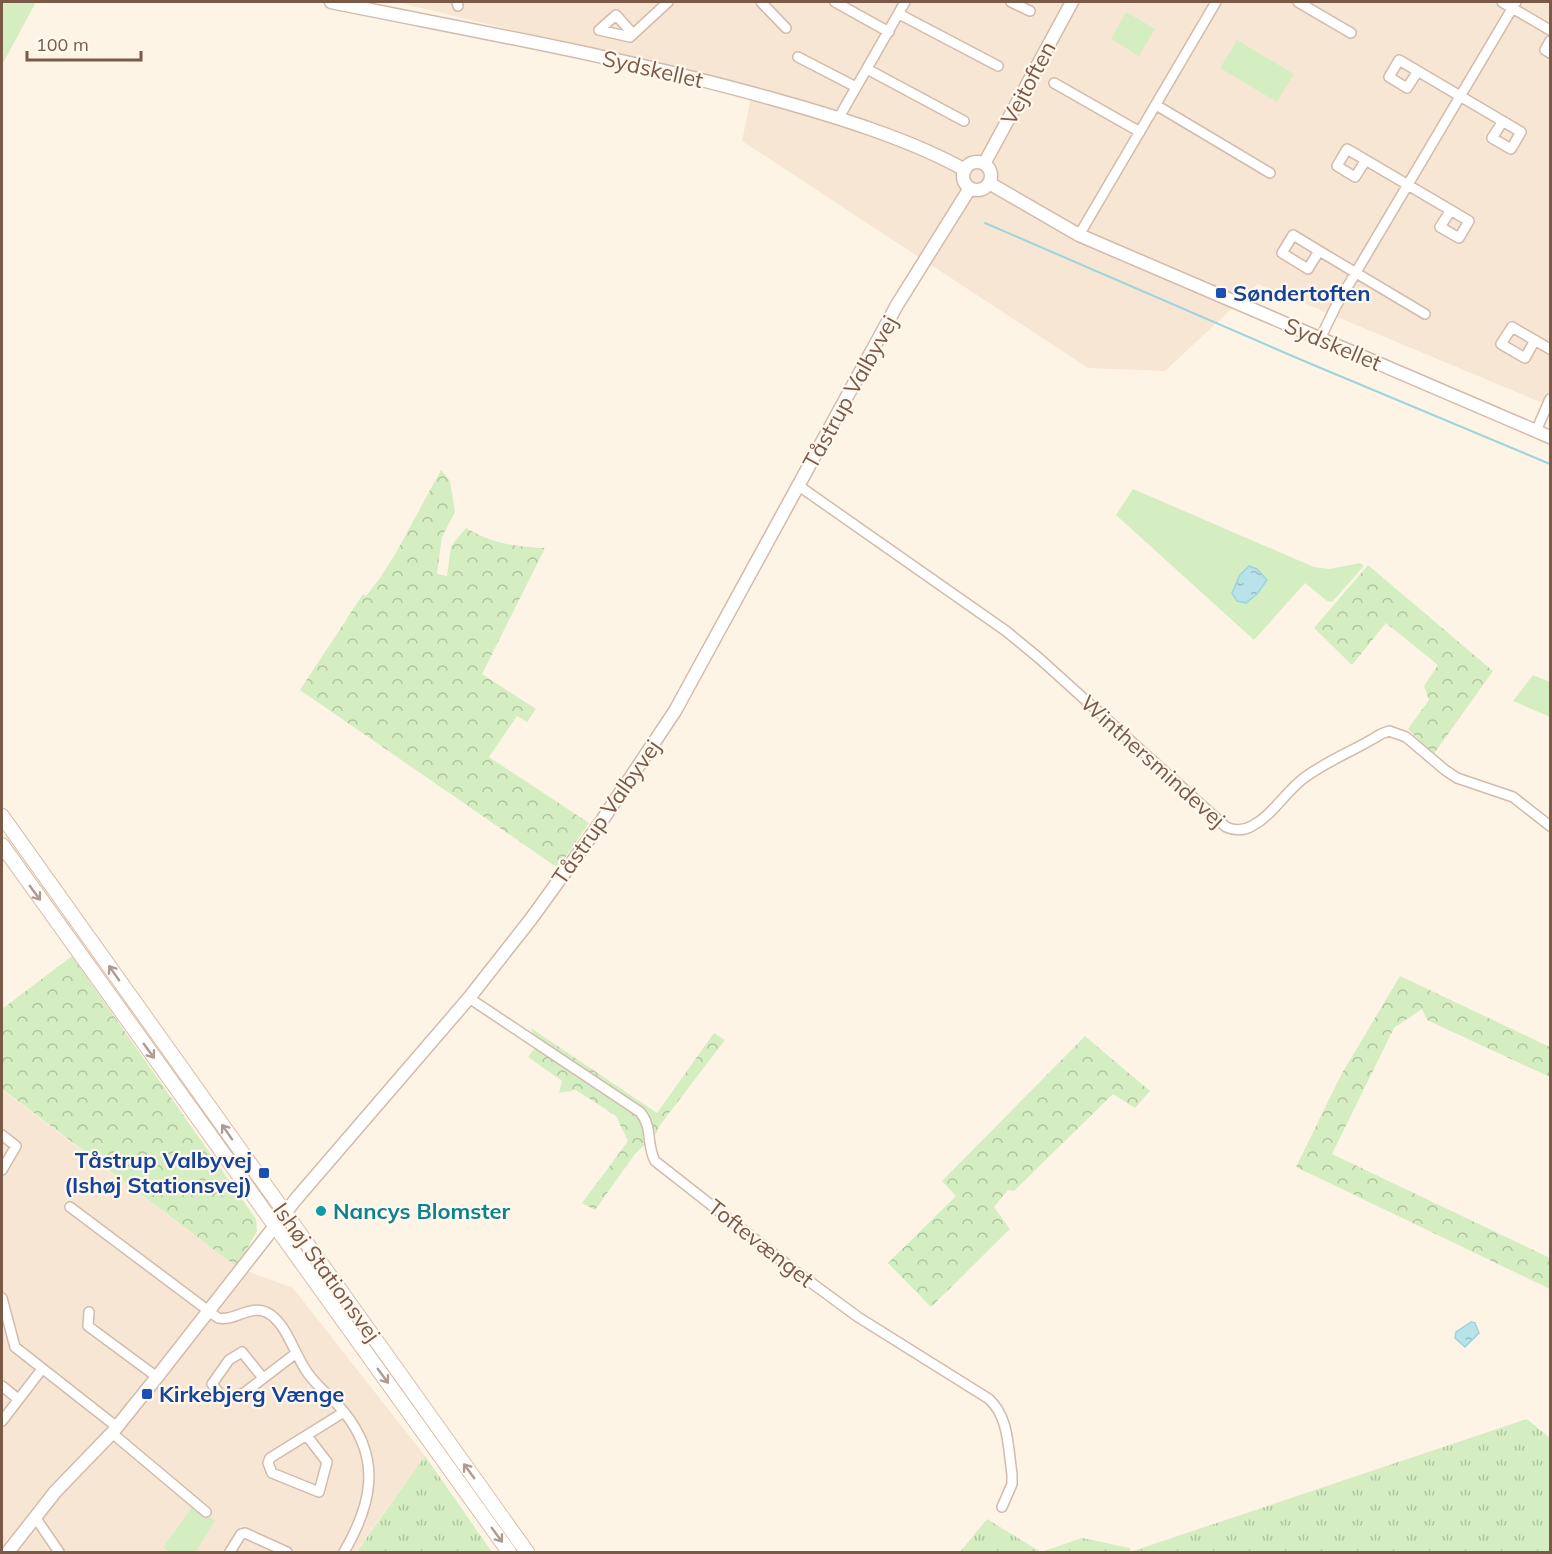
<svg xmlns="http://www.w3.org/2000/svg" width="1552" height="1554" font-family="Mulish,sans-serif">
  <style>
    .residential { fill: #f7e6d3 }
    .grass { fill: url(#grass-tufts) }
    .forest { fill: url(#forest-crowns) }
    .park { fill: #d4eec2 }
    .water { fill: url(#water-ripples); stroke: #9dd4dd; stroke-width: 1.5 }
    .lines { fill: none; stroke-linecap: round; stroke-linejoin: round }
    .stream { stroke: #9dd4dd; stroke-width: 2 }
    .minor-casing { stroke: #d2bbaa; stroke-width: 12 }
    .tertiary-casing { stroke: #d2bbaa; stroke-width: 15 }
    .secondary-casing { stroke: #d8bea9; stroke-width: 16 }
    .minor { stroke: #fff; stroke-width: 9 }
    .tertiary { stroke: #fff; stroke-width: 12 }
    .secondary { stroke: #fff; stroke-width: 14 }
    .oneway { stroke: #b09b91 }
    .transit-dot { fill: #1a4fb4; stroke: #fff8ee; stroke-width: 2 }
    .culture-dot { fill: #0f9aa8; stroke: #fff8ee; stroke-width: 2 }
    .labels { text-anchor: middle; stroke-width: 4.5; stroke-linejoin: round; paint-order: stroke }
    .street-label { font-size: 22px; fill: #7b5947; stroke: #fff8ee }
    .transit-label { font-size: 22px; font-weight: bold; fill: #164399; stroke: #fff8ee; text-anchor: start }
    .culture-label { font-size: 22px; font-weight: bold; fill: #0d838f; stroke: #fff8ee; text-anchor: start }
  </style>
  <defs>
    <pattern id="grass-tufts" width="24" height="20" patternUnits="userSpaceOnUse" patternTransform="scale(1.5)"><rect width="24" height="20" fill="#d4eec2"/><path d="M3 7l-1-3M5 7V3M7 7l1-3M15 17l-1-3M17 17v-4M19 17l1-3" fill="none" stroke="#b1c49f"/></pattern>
    <pattern id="forest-crowns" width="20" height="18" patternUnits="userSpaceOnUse" patternTransform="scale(1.5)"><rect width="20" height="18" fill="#d4eec2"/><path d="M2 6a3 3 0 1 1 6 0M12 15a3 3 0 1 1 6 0" fill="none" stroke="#b1c49f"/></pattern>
    <pattern id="water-ripples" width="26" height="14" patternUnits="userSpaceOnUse" patternTransform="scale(1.5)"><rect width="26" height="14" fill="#b8e3ea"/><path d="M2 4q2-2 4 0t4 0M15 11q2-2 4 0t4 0" fill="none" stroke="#9bbbbf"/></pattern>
  </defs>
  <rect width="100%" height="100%" fill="#fef4e6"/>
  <path class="residential" d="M396 2H1550V406L1258 284 1165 371 1088 368 742 141 753 88Z
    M2 1090 237 1267 293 1288 425 1456 360 1546 358 1552H2Z"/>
  <path class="grass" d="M1527 1419 1550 1438V1552H960L987 1519 1041 1552 1082 1538 1130 1548V1552Z
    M425 1456 492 1552H358L360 1547Z"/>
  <path class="forest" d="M441 470 450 481 455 512 442 537 437 574 447 576 451 546 466 528C494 544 512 546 545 548L482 674 536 709 527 722 517 716 489 757 589 823 558 868 300 690 363 594 366 596 380 578 397 551Z
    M1368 565 1493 671 1433 755 1408 729 1429 700 1424 686 1438 665 1386 623 1352 665 1314 628Z
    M72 956 256 1219 257 1231 237 1267 2 1089V1009Z
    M1400 976 1550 1047V1077L1427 1020 1422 1009 1394 1028 1332 1154 1550 1258V1289L1296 1167 1341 1075Z
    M531 1028 657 1113 714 1033 725 1040 660 1125 656 1134 635 1154 595 1210 582 1203 628 1141 616 1116 576 1090 559 1093 562 1081 528 1057 536 1046Z
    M1085 1036 1150 1091 1135 1108 1113 1094 1014 1191 1008 1190 994 1207 1010 1229 931 1307 888 1263 956 1196 942 1181Z"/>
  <path class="park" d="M2 2H36L2 65Z
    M1126 12 1155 29 1139 56 1111 39Z
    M1237 40 1294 74 1277 102 1220 68Z
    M1133 489 1314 567 1329 569 1360 563 1364 566 1332 602 1327 601 1305 583 1254 640 1116 515Z
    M1533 675 1550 682V717L1513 701Z
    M193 1506 215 1520 196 1552H169L163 1547Z"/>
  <path class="water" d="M1249 566 1257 569 1267 580 1257 594 1246 603 1237 601 1232 593 1240 575Z
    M1471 1322 1475 1323 1479 1333 1465 1347 1455 1338 1456 1332Z"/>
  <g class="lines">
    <path class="stream" d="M985 223 1304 361 1550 464"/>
    <g class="minor-casing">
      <path id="minor" d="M457 2 458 6
        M761 2 786 28
        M835 2 889 32
        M1011 2 1030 11
        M1298 2 1351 33
        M1502 2 1550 30
        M899 14 998 66
        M633 34 616 15 599 30 630 37 668 2
        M1550 41 1545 50 1550 53
        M798 57 856 87
        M867 69 964 121
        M1418 71 1407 88 1389 77 1399 60 1521 132 1511 149 1492 138 1503 121
        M1054 83 1140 132
        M1156 105 1270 173
        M838 119 905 2
        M1366 160 1355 177 1337 166 1347 149 1469 221 1459 238 1440 227 1451 210
        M1079 235 1216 2
        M1319 251 1308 269 1282 253 1293 235 1326 255 1425 314
        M1320 339 1336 306 1516 2
        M1535 340 1525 358 1501 344 1512 327 1550 349
        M1536 431 1550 399
        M799 486 1006 631 1040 659 1226 827C1235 831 1243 831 1252 826 1273 815 1285 792 1304 778 1328 760 1356 750 1381 734L1389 731 1406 737 1445 770 1457 778 1513 797 1550 826
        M469 998 640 1112C653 1127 646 1144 655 1161L794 1270 858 1317 989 1399C1009 1417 1008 1448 1012 1474V1484L1002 1507
        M2 1135 16 1146 2 1170
        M70 1207 218 1318C234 1322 248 1305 266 1312 286 1321 294 1354 307 1372 317 1387 333 1398 344 1412 382 1459 372 1504 344 1552
        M2 1298 15 1347 117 1427
        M89 1312 88 1326 157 1377
        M263 1378 242 1352 229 1360 212 1384 224 1399 244 1393 295 1354
        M2 1386 18 1399
        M2 1421 42 1369
        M112 1433 206 1512
        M307 1436 327 1462 319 1492 272 1473 268 1463 270 1458 344 1412
        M35 1517 59 1552
        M230 1552 241 1534 245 1533 287 1552"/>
    </g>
    <g class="tertiary-casing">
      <path id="tertiary" d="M331 2C479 32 628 58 773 99 834 116 910 139 965 170
        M963 176a14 14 0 1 1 28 0a14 14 0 1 1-28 0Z
        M984 164 1072 2
        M989 183 1079 235 1550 437
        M8 1552 55 1492 112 1433 157 1377 296 1199 469 998 531 919 599 825 675 711 897 305 970 188"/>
    </g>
    <g class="secondary-casing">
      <path id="secondary" d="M2 816 527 1552
        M2 845 509 1552"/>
    </g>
    <use href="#minor" class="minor"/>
    <use href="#tertiary" class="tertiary"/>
    <use href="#secondary" class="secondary"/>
  </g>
  <defs><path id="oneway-shaft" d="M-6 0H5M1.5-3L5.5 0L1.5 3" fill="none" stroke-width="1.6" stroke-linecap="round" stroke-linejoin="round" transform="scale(1.5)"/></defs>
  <g class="oneway">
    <use href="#oneway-shaft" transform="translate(35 893) rotate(54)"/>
    <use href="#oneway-shaft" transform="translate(114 973) rotate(-125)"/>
    <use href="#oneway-shaft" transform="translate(149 1051) rotate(54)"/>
    <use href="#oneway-shaft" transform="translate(227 1132) rotate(-125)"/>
    <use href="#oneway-shaft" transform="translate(383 1376) rotate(54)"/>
    <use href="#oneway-shaft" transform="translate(469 1471) rotate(-126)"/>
    <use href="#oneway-shaft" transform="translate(497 1535) rotate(54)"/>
  </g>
  <g class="transit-dot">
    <rect x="1215" y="287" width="12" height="12" rx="3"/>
    <rect x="258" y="1167" width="12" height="12" rx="3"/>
    <rect x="141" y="1388" width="12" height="12" rx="3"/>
  </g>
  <circle class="culture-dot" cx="321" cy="1211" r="6"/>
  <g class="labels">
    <g class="street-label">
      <text transform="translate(653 69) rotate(13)" y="8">Sydskellet</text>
      <text transform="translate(1028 83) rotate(-62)" y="8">Vejtoften</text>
      <text transform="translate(1333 344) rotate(23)" y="8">Sydskellet</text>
      <text transform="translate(850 392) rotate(-61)" y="8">Tåstrup Valbyvej</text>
      <text transform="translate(1153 761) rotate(42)" y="8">Winthersmindevej</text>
      <text transform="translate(606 812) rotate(-55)" y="8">Tåstrup Valbyvej</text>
      <text transform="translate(761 1243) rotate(38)" y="8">Toftevænget</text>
      <text transform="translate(327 1272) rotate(54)" y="8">Ishøj Stationsvej</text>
    </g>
    <g class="transit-label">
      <text x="1233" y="301">Søndertoften</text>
      <text x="252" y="1168" text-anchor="end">Tåstrup Valbyvej<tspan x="252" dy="25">(Ishøj Stationsvej)</tspan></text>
      <text x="159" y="1402">Kirkebjerg Vænge</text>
    </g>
    <g class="culture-label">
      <text x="333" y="1219">Nancys Blomster</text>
    </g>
  </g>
  <rect width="1552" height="1554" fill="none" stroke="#7b5947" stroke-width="6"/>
  <path d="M27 51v9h114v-9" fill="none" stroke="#7b5947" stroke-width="3"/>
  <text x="36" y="51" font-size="18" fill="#7b5947" stroke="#fff8ee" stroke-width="4.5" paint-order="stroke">100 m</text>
</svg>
